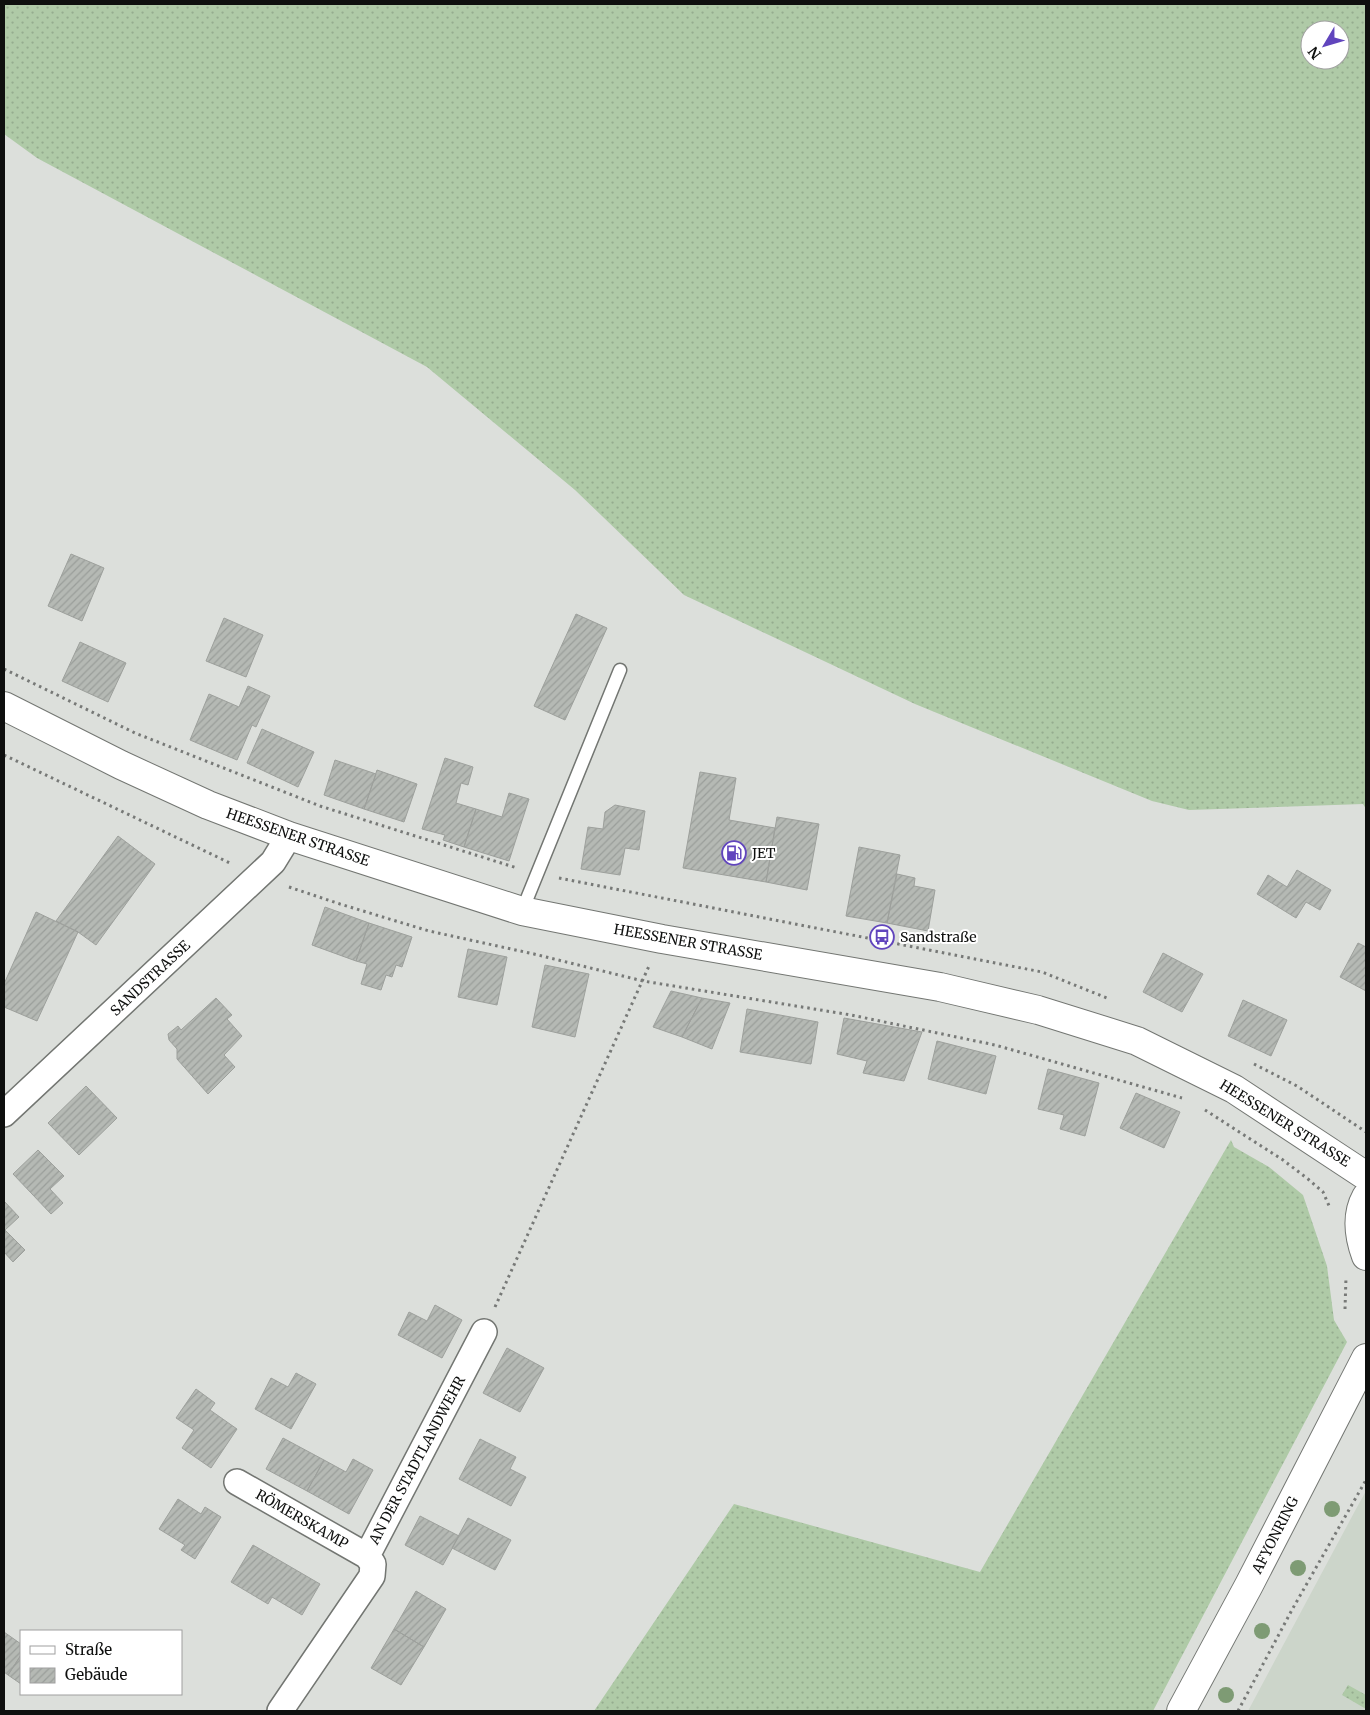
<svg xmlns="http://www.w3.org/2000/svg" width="1370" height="1715" font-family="Merriweather,serif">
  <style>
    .built { fill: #ccd5ca }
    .grass { fill: url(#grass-dots); fill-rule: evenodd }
    .building { fill: url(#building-hatch); stroke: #9da09c }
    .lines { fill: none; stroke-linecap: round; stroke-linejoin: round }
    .lane-casing { stroke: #737672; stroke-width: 15 }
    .street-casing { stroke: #737672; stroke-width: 28 }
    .secondary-casing { stroke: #737672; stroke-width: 30 }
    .path { stroke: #777977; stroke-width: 3; stroke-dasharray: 2.5 4; stroke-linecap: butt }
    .lane { stroke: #fff; stroke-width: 12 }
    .street { stroke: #fff; stroke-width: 25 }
    .secondary { stroke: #fff; stroke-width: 28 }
    .tree { fill: #7e9b74 }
    .labels { text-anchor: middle; stroke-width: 4; stroke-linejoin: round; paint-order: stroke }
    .street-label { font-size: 14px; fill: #0e0f0e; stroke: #fff }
    .poi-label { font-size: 14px; fill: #0e0f0e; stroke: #fff; text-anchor: start }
  </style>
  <defs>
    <pattern id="grass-dots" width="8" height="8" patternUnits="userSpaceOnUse" patternTransform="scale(1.25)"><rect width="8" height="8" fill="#afcaa7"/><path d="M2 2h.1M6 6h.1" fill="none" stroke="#95ac8f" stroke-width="1.8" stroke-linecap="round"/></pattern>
    <pattern id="building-hatch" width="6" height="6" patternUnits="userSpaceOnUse" patternTransform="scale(1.25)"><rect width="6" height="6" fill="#b5b9b4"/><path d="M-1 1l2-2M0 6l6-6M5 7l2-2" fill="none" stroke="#9a9e9a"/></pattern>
  </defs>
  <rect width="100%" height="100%" fill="#dcdfdb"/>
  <path class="built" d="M1366 1491V1711H1248L1356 1509Z"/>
  <path class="grass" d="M4 4H1366V809L1363 804 1189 810 1152 801 915 704 684 595 575 490 427 367 37 158 4 134ZM1310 30H1340V60H1310Z
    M1231 1140 1234 1147 1269 1167 1303 1195 1327 1266 1334 1320 1347 1342 1153 1711H594L734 1504 980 1572Z
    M1348 1685 1366 1695V1709L1342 1695Z"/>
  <path class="building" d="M71 554 104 568 82 621 48 606Z
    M576 614 607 628 565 720 534 706Z
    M224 618 263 635 246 677 206 661Z
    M80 642 126 663 108 702 62 681Z
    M248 686 270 696 256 727 252 725 237 760 190 740 209 694 239 707Z
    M262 729 314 752 298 787 247 763Z
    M445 758 473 767 468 785 461 783 456 803 476 809 464 847 443 840 445 835 422 829Z
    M335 760 376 774 364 809 324 795Z
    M377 770 417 784 404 822 364 809Z
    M700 772 736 778 729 820 775 828 766 882 683 868Z
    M509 793 529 799 509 861 464 847 476 809 502 817Z
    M615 805 645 811 639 850 625 848 620 875 581 869 588 827 603 829 605 812Z
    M777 817 819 824 807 890 766 882Z
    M118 836 155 864 96 945 78 932 56 921Z
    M859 847 900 855 887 923 846 916Z
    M1297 870 1331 890 1320 910 1306 902 1296 918 1257 894 1268 875 1287 887Z
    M897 874 915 878 914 886 935 890 928 931 887 923Z
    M325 907 369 923 356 961 312 945Z
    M36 912 78 932 37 1021 4 1007V984Z
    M369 923 412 937 402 967 396 965 392 977 386 975 381 990 361 984 367 964 356 961Z
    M1358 943 1366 947V991L1340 977Z
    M468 949 507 957 497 1005 458 997Z
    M1163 953 1203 974 1182 1012 1143 992Z
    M545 965 589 974 575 1037 532 1027Z
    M671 991 702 998 682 1037 653 1027Z
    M216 998 232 1015 227 1019 242 1036 224 1055 235 1067 208 1094 177 1059V1049L169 1040 168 1034 178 1026 181 1030Z
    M702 998 730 1003 712 1049 682 1037Z
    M1243 1000 1287 1020 1271 1056 1228 1036Z
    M747 1009 818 1022 811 1064 740 1052Z
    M844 1018 922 1032 904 1081 863 1073 867 1061 837 1054Z
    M937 1041 996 1056 986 1094 928 1079Z
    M1048 1069 1099 1083 1085 1136 1060 1129 1064 1115 1038 1109Z
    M86 1086 117 1118 79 1155 48 1123Z
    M1136 1093 1180 1112 1164 1148 1120 1128Z
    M38 1150 64 1176 50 1189 63 1203 51 1214 13 1174Z
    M4 1201 19 1217 5 1230 25 1250 13 1262 4 1252Z
    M435 1305 462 1320 442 1358 398 1335 409 1312 427 1321Z
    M507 1348 544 1368 520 1412 483 1393Z
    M296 1373 316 1384 291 1429 255 1409 271 1378 288 1387Z
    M196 1389 215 1403 210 1410 237 1429 211 1468 182 1448 194 1430 176 1418Z
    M283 1438 324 1460 307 1491 266 1469Z
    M480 1439 516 1457 510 1469 526 1477 511 1506 459 1479Z
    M353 1459 373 1470 349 1514 307 1491 324 1460 346 1472Z
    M178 1499 201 1514 205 1507 221 1517 195 1559 181 1550 185 1545 159 1529Z
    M420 1516 459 1536 443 1565 405 1545Z
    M468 1518 511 1540 495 1570 452 1548Z
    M253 1545 320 1584 302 1615 272 1597 268 1604 231 1582Z
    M416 1591 446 1609 424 1647 394 1629Z
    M394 1629 424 1647 401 1685 371 1668Z
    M4 1632 21 1644V1655L8 1675 4 1672Z
    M21 1655V1684L8 1675Z"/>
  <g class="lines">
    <g class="lane-casing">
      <path id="lane" d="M522 911 620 670"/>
    </g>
    <g class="street-casing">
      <path id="street" d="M4 1114 273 862 289 836
        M237 1482 367 1556 373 1564 372 1576 280 1711
        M367 1556 484 1332"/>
    </g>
    <g class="secondary-casing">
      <path id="secondary" d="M4 706 121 765 208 805 289 836 522 911 662 939 940 987 1038 1010 1137 1041 1234 1089 1366 1176
        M1366 1197C1356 1215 1359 1237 1366 1256
        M1181 1711 1249 1585 1366 1358"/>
    </g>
    <path class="path" d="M4 669 135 733 320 806 517 868
      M4 755 232 864
      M559 878 1042 972 1107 998
      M289 887 340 904 429 931 534 954 643 981 851 1015 995 1045 1182 1098
      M1254 1064 1297 1086 1366 1132
      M1205 1110 1283 1160 1308 1179 1323 1192 1330 1208
      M495 1307 649 966
      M1345 1309 1346 1277
      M1238 1711 1293 1608 1366 1480"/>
    <use href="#lane" class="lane"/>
    <use href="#street" class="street"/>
    <use href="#secondary" class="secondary"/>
  </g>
  <g class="tree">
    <circle cx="1332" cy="1509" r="8"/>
    <circle cx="1298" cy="1568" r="8"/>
    <circle cx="1262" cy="1631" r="8"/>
    <circle cx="1226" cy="1695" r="8"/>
  </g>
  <defs>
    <g id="fuel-ring" transform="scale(1.25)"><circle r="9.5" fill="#fff" stroke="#6145bd" stroke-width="1.5"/><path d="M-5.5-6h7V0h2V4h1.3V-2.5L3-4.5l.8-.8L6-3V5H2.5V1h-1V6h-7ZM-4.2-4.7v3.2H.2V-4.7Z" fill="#6145bd"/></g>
    <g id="bus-ring" transform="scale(1.25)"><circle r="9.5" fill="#fff" stroke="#6145bd" stroke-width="1.5"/><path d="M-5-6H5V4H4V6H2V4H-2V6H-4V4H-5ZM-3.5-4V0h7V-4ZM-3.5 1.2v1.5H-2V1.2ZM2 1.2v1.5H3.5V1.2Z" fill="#6145bd"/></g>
  </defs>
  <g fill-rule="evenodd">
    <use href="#fuel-ring" x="734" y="853"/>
    <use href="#bus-ring" x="882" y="937"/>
  </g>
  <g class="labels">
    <g class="street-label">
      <text transform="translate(298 837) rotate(19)" y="5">HEESSENER STRASSE</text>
      <text transform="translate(688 942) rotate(10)" y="5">HEESSENER STRASSE</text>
      <text transform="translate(150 978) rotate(-43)" y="5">SANDSTRASSE</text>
      <text transform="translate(1285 1123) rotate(32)" y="5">HEESSENER STRASSE</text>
      <text transform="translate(417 1460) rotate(-62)" y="5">AN DER STADTLANDWEHR</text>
      <text transform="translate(302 1519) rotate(30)" y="5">RÖMERSKAMP</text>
      <text transform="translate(1275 1535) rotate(-63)" y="5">AFYONRING</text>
    </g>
    <g class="poi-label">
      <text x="752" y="858">JET</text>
      <text x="900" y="942">Sandstraße</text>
    </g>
  </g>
  <rect width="1370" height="1715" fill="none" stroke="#0e0f0e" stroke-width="10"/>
  <rect x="20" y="1630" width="162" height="65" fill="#ffffff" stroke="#9f9f9f"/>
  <rect x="30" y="1646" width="25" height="8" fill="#ffffff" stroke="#9f9f9f"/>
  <text x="65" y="1655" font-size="15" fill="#0e0f0e">Straße</text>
  <rect x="30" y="1668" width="25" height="15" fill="url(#building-hatch)" stroke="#9f9f9f"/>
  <text x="65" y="1680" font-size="15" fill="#0e0f0e">Gebäude</text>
  <g transform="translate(1325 45) rotate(232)"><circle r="24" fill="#ffffff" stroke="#9f9f9f"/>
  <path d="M0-4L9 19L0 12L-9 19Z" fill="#6145bd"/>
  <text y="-8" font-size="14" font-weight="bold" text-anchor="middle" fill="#0e0f0e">N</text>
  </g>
</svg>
